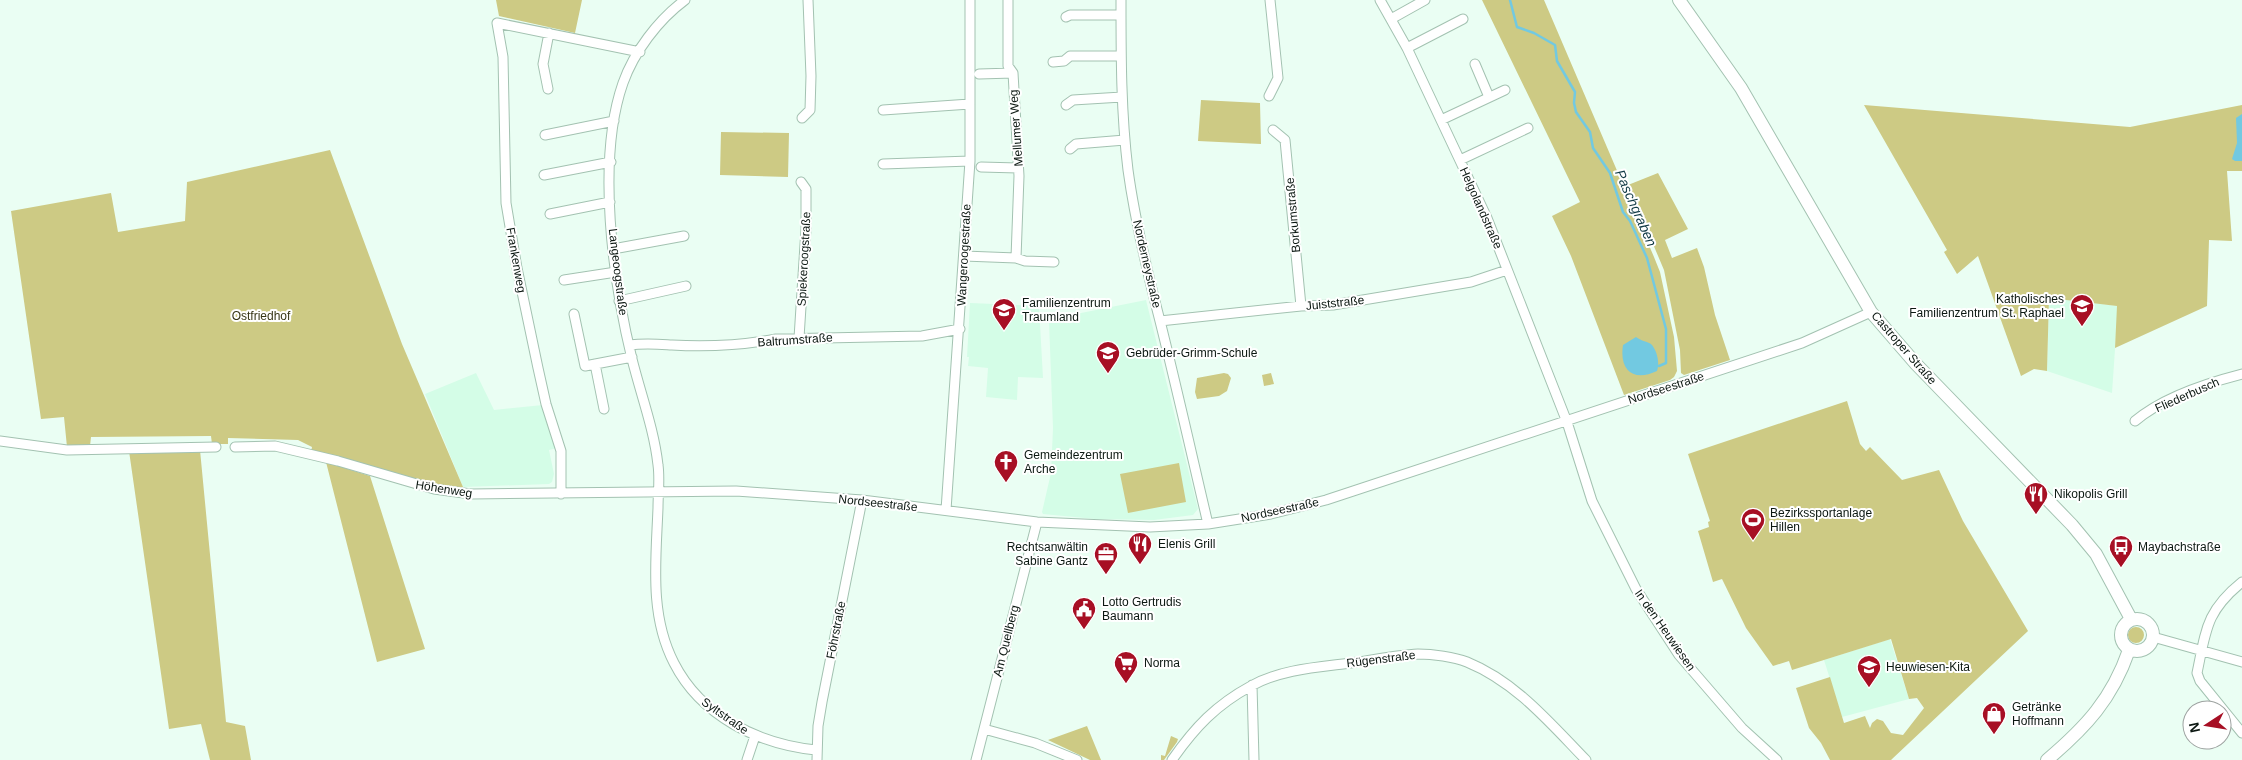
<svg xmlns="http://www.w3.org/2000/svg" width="2242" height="760" font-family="Helvetica,sans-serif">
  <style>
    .built { fill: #d4fde7 }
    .green { fill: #cdca84 }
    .water { fill: #72c9e1 }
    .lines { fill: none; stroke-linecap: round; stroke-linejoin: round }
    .stream { stroke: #72c9e1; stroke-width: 2.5 }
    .minor-casing { stroke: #a3c2b1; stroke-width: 11 }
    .secondary-casing { stroke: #a3c2b1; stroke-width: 14 }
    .minor { stroke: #fff; stroke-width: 9 }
    .secondary { stroke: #fff; stroke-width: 12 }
    .labels { text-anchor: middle; stroke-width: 4; stroke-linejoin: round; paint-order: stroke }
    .street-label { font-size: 12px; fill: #0b1711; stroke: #fff }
    .poi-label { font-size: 12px; fill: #0b1711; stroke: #fff; text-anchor: start }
    .park-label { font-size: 12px; fill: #373617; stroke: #fff }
    .water-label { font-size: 14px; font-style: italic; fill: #123b46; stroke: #fff }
  </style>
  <rect width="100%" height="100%" fill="#eafef3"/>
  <path class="built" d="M2049 298 2118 306 2112 393 2047 371Z
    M1146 300 1198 509 1193 515 1154 520 1095 519 1043 514 1042 512 1051 473 1053 428 1049 321 1051 319Z
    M970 303 1039 306 1043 378 1018 377 1017 400 986 397 988 368 968 366 969 357H967Z
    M476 373 494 410 543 405 557 448 549 450 554 474 552 482 549 484 463 487 425 394Z
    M1890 639 1909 699 1842 717 1824 660Z"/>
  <path class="green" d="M496 0H582L575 33 499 16Z
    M1482 0H1544L1654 257 1660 272 1674 337 1677 371 1674 377 1670 380 1624 395 1571 256 1552 216 1580 202Z
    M1201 100 1260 103 1261 144 1198 141Z
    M1864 105 2130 127 2242 105V171H2227L2232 241 2209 240 2207 306 2115 348 2117 306 2049 298 2047 371 2034 369 2021 376 1978 256 1957 274 1944 252 1947 250Z
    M721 132 789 133 788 177 720 175Z
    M330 150 402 344 463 487 455 488 410 480 311 452 312 447 298 440 228 438V444H212L211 436 91 437 90 446 67 447 64 417 41 419 11 211 111 193 118 232 185 221 187 182Z
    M1658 173 1688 229 1665 240 1672 258 1697 248 1704 267 1715 315 1730 360 1684 375 1681 373 1680 350 1664 270 1628 185Z
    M1224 373 1228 374 1231 378 1227 391 1219 396 1197 399 1195 392 1197 378Z
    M1271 373 1274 384 1264 386 1262 375Z
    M1847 401 1860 444 1866 451 1870 447 1902 480 1939 470 1963 521 2028 631 1891 760H1830L1821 743 1809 728 1796 688 1830 677 1844 723 1865 716 1870 728 1872 723 1877 719 1883 721 1891 733 1903 735 1924 708 1917 698 1909 699 1891 639 1792 670 1789 661 1773 666 1746 628 1722 579 1713 582 1698 531 1709 527 1708 522 1710 521 1688 454Z
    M200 450 226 722 245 726 251 760H210L201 724 169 729 129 451Z
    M326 462 370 476 425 649 377 662Z
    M1179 463 1186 502 1128 513 1120 474Z
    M2128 635a8 8 0 1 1 16 0a8 8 0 1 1-16 0Z
    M1087 726 1101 760H1090L1048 740Z
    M1171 736 1178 739 1177 742 1164 760H1161V755L1165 756Z"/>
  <path class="water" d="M2242 114V161H2235L2232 159 2237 143 2236 118Z
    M1636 337C1641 341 1646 341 1651 344 1657 350 1660 363 1657 371 1634 382 1619 371 1623 345Z"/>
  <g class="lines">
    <path class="stream" d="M1510 0 1517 27 1534 33 1555 45 1557 61 1575 92 1574 103 1576 112 1590 132 1593 148 1610 173 1623 212 1630 221 1647 258 1666 329V363L1659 366"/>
    <g class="minor-casing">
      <path id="minor" d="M685 0C658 20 634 52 623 83 596 160 613 281 632 359 641 395 654 429 658 465 660 479 658 494 658 508 656 560 649 615 674 663 701 716 758 744 816 750
        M1121 0C1121 57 1121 113 1128 170 1135 221 1147 271 1160 321 1177 389 1192 456 1208 524
        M1380 0 1407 48 1487 218 1567 422 1592 501 1636 589 1679 655 1742 728 1777 760
        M1066 17 1070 15H1121
        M1391 19 1425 0
        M1407 48 1463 19
        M1053 62 1064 61 1070 56H1120
        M1475 64 1489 97
        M979 74 1013 73
        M548 89 543 64 549 33
        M1269 96 1278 78 1270 0
        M1066 105 1073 100 1122 97
        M883 110 970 104
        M802 118 810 110 811 76 808 0
        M1441 120 1505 90
        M1273 130 1285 140 1301 306
        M545 135 614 121
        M1070 149 1076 144 1125 140
        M1460 160 1528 128
        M883 164 970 161
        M981 167 1018 168
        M544 175 611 162
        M550 214 610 202
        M613 249 684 236
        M964 256 1016 258 1019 176 1013 73 1008 66V0
        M1016 258 1025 261 1054 262
        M564 280 616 272
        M619 301 686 286
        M574 314 585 366 632 357
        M1160 321 1301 306 1333 305 1471 282 1507 270
        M799 338 806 229V189L801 182
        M629 345C646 343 656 344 672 345 705 347 743 345 776 339L922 336 960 329
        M595 364 604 409
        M2135 421C2163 397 2207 383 2242 374
        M0 441 67 450 216 447
        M235 447 275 446 338 461 434 489 471 494 736 491 862 500 1037 522 1150 527 1208 524 1271 514 1326 500 1802 343 1871 312
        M561 494V451L546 404 538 368 517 268 506 203 503 57 497 23 640 52
        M946 510 970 161V0
        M2242 582C2206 611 2206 630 2197 673L2200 681 2242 733
        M2153 637 2242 662
        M1252 685 1254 760
        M984 729 1035 743 1077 760
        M747 760 755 736
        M817 760 818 726 822 702 862 500
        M976 760 1037 522
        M1172 760C1195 727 1216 705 1251 686 1283 668 1323 667 1358 662 1378 659 1398 655 1418 654 1433 654 1454 657 1467 662 1516 682 1550 723 1586 760"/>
    </g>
    <g class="secondary-casing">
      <path id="secondary" d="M1679 0 1741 88 1871 312 1916 364 2072 525 2096 554 2131 619
        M2121 635a16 16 0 1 1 32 0a16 16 0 1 1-32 0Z
        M2047 760C2086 727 2112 699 2129 650"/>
    </g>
    <use href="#minor" class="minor"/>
    <use href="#secondary" class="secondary"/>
  </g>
  <defs>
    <g id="school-pin" transform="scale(1.25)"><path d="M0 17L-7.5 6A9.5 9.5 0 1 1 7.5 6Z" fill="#a70f24" stroke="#fff"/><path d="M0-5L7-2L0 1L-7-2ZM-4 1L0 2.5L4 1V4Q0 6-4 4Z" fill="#fff"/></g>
    <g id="church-pin" transform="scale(1.25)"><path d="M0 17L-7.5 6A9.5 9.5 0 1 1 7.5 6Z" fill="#a70f24" stroke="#fff"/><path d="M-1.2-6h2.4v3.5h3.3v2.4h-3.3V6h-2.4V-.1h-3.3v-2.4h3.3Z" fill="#fff"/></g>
    <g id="restaurant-pin" transform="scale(1.25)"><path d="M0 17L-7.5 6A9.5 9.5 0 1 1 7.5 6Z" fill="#a70f24" stroke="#fff"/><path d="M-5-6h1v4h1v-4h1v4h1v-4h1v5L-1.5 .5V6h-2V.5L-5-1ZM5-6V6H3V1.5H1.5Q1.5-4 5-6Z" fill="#fff"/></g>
    <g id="stadium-pin" transform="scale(1.25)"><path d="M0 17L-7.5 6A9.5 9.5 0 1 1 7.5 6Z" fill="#a70f24" stroke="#fff"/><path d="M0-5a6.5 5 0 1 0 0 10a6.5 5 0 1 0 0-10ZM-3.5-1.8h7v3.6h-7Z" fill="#fff"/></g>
    <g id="bus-pin" transform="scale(1.25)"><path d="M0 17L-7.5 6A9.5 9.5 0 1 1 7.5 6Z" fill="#a70f24" stroke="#fff"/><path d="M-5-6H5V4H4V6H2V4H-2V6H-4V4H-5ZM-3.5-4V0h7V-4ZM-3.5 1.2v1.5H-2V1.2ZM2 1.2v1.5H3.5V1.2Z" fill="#fff"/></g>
    <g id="office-pin" transform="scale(1.25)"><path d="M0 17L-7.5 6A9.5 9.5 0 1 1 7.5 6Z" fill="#a70f24" stroke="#fff"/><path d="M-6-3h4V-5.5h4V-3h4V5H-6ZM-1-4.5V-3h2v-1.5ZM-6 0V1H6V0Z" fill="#fff"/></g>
    <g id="civic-pin" transform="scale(1.25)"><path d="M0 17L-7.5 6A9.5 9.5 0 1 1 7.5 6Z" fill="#a70f24" stroke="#fff"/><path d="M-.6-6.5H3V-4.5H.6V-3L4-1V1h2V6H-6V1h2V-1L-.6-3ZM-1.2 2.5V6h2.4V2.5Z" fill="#fff"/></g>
    <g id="supermarket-pin" transform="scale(1.25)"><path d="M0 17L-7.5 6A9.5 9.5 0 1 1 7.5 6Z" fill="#a70f24" stroke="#fff"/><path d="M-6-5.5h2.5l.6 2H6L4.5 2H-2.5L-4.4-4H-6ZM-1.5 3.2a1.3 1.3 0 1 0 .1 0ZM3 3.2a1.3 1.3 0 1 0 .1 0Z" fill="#fff"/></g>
    <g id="shop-pin" transform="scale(1.25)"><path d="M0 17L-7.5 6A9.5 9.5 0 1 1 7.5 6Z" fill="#a70f24" stroke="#fff"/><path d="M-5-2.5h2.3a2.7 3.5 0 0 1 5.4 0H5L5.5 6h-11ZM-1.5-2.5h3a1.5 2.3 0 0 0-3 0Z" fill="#fff"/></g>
  </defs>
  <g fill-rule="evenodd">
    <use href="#school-pin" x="2082" y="306"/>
    <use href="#school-pin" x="1004" y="310"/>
    <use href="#school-pin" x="1108" y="353"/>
    <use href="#church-pin" x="1006" y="462"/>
    <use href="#restaurant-pin" x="2036" y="494"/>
    <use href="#stadium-pin" x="1753" y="520"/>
    <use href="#restaurant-pin" x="1140" y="544"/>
    <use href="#bus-pin" x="2121" y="547"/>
    <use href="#office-pin" x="1106" y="554"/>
    <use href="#civic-pin" x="1084" y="609"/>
    <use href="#supermarket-pin" x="1126" y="663"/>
    <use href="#school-pin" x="1869" y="667"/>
    <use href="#shop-pin" x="1994" y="714"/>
  </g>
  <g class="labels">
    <g class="street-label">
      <text transform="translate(1016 128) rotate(-94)" y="4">Mellumer Weg</text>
      <text transform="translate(1481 208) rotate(66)" y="4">Helgolandstraße</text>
      <text transform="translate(1293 215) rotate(-95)" y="4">Borkumstraße</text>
      <text transform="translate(964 255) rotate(-87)" y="4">Wangeroogestraße</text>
      <text transform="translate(804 259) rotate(-87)" y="4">Spiekeroogstraße</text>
      <text transform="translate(516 260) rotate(80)" y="4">Frankenweg</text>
      <text transform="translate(1147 264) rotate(77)" y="4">Norderneystraße</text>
      <text transform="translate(618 272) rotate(83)" y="4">Langeoogstraße</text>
      <text transform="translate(1335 303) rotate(-6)" y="4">Juiststraße</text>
      <text transform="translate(795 340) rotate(-4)" y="4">Baltrumstraße</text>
      <text transform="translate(1904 348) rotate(49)" y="4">Castroper Straße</text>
      <text transform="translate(1666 388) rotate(-18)" y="4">Nordseestraße</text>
      <text transform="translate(2187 395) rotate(-24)" y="4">Fliederbusch</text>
      <text transform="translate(444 489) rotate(9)" y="4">Höhenweg</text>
      <text transform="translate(878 503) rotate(6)" y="4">Nordseestraße</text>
      <text transform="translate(1280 510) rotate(-12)" y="4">Nordseestraße</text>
      <text transform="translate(836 630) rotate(-79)" y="4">Föhrstraße</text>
      <text transform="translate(1665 630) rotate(55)" y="4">In den Heuwiesen</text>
      <text transform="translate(1006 641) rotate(-76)" y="4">Am Quellberg</text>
      <text transform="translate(1381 659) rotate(-7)" y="4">Rügenstraße</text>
      <text transform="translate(725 716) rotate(35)" y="4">Syltstraße</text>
    </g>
    <g class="poi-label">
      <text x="2064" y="303" text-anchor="end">Katholisches<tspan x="2064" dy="14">Familienzentrum St. Raphael</tspan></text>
      <text x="1022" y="307">Familienzentrum<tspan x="1022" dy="14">Traumland</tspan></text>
      <text x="1126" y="357">Gebrüder-Grimm-Schule</text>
      <text x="1024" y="459">Gemeindezentrum<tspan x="1024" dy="14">Arche</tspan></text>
      <text x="2054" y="498">Nikopolis Grill</text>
      <text x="1770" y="517">Bezirkssportanlage<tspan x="1770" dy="14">Hillen</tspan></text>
      <text x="1158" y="548">Elenis Grill</text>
      <text x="1088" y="551" text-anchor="end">Rechtsanwältin<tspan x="1088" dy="14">Sabine Gantz</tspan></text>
      <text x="2138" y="551">Maybachstraße</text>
      <text x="1102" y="606">Lotto Gertrudis<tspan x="1102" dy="14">Baumann</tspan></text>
      <text x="1144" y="667">Norma</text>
      <text x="1886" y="671">Heuwiesen-Kita</text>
      <text x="2012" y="711">Getränke<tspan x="2012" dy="14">Hoffmann</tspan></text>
    </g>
    <g class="park-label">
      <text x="261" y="320">Ostfriedhof</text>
    </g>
    <g class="water-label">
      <text transform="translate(1636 208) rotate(66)" y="5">Paschgraben</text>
    </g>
  </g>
  <g transform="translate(2207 725) rotate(258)"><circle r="24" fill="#ffffff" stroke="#9da2a0"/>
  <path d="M0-4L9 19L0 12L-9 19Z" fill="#a70f24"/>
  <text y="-8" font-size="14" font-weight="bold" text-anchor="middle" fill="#0b1711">N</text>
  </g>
</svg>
